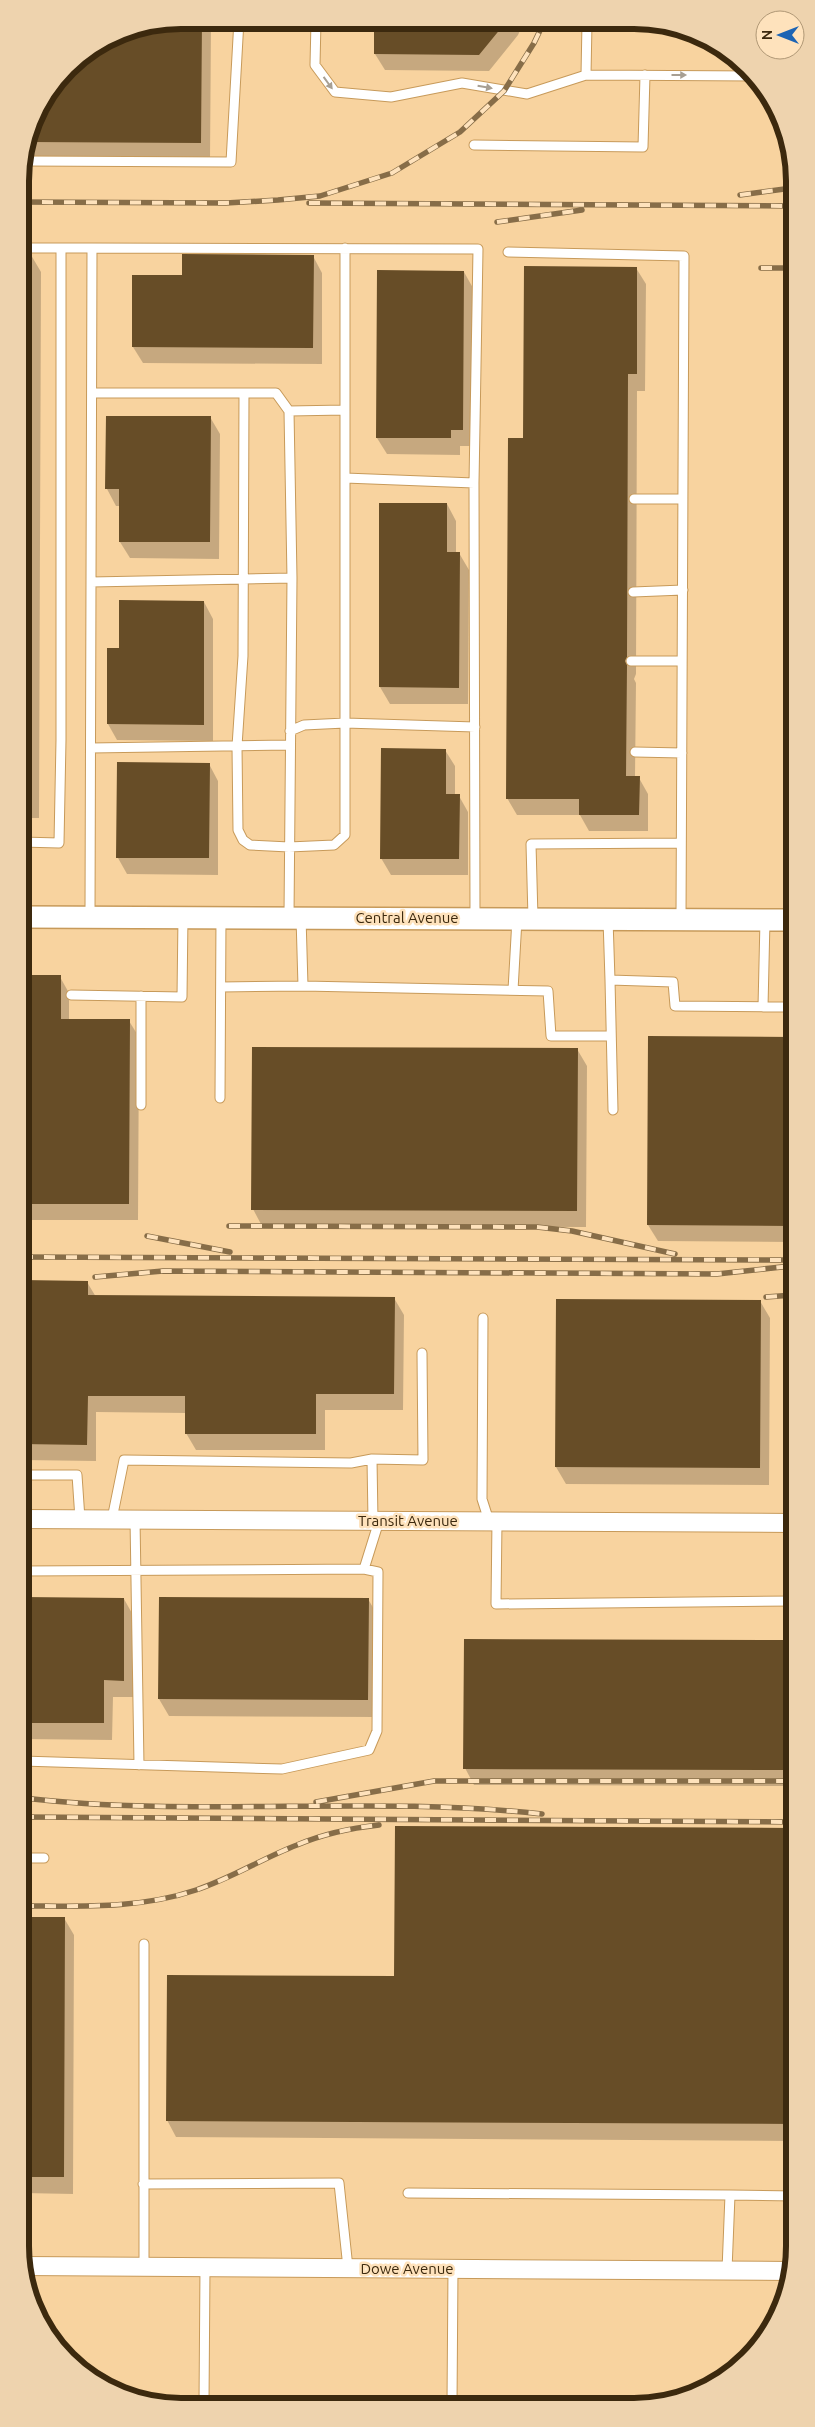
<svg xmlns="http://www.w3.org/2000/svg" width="815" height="2427" font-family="Ubuntu,sans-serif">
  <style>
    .shadow { fill: #0003 }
    .building { fill: #674d27 }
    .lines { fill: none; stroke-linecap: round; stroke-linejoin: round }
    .service-casing { stroke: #c79a5a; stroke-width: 11 }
    .minor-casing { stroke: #c79a5a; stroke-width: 20 }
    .tertiary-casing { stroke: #c79a5a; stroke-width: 24 }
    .service { stroke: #fff; stroke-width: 9 }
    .minor { stroke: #fff; stroke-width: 18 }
    .tertiary { stroke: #fff; stroke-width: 21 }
    .rail-casing { stroke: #876d48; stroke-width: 5.5 }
    .rail { stroke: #fee2bc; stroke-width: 4; stroke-dasharray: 11; stroke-linecap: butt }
    .oneway { fill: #a79f93 }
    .labels { text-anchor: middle; stroke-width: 5; stroke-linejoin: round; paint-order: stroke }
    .street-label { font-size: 15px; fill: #3c290e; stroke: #fee2bc }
    .rim { fill: none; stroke: #3c290e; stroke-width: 6 }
  </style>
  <rect width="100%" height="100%" fill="#f8d39f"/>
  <path class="shadow" d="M180 20H211L210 160 23 159 36 110 119 32Z
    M375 21 524 22 518 35 489 71 385 70 375 54Z
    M20 255H31L41 272 39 818H21Z
    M313 256 322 273V364L143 363 133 347 183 276Z
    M636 268 646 284 645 391H637L636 674 634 679 636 683 635 777 639 778 648 794V831H589L580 815H517L507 798 525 440Z
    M464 272 473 288 472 446H460V455L387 454 377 438Z
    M107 417H210L220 434 219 559 130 558 120 542 121 506H116L107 489Z
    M381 504H447L456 521V553H459L469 570 468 704H390L380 687Z
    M204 602 213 619V741L117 740 108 724 120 650Z
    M445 750 455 766V796H459L468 812V875H391L381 858Z
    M209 764 218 781V875L127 874 118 858Z
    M21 976 60 977 69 993V1020L129 1021 139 1037 138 1220H22Z
    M649 1037 793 1038V1242L658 1241 648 1225Z
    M577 1049 587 1066 586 1227 262 1226 253 1209Z
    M22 1282H87L96 1297 394 1298 404 1315 403 1410H325V1450H196L186 1433V1413L96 1412V1461L22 1460Z
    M557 1300 760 1301 770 1318 769 1485 566 1484 556 1467Z
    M22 1598 124 1599 133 1615V1697H113L112 1740 22 1739Z
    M160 1598 368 1599 378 1616 377 1717 169 1716 159 1699Z
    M794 1642V1786L474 1785 465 1768Z
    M396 1827 794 1829 795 2141 176 2137 167 2120 396 1978Z
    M23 1918H64L74 1935 73 2194 23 2193Z"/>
  <path class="building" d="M182 20H202L201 143 28 142 36 110 74 60 119 32Z
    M374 21 506 22 479 55 374 54Z
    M182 254 314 255 313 348 132 347V275H182Z
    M524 266 637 267V374H628L627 657 625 661 627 665 626 776H640L639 815H579V799H506L508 438H523Z
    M377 270 464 271 463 430H451V438H376Z
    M106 416H211L210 542H119V489H105Z
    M379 503H447V552H460L459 688 379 687Z
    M119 600 204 601V725L107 724V648H119Z
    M381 748 446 749V794H460L459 859H380Z
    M117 762 210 763 209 858H116Z
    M21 975H61V1019H130L129 1204H22Z
    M648 1036 793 1037V1226L647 1225Z
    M252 1047 578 1048 577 1211 251 1210Z
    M22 1280 88 1281V1295L395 1297 394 1394H316V1434H185V1396H88L87 1445 22 1444Z
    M556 1299 761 1300 760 1468 555 1467Z
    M22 1597 124 1598V1681L104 1680V1723H22Z
    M159 1597 369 1598 368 1700 158 1699Z
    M464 1639 794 1640V1770L463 1769Z
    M395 1826 794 1828V2124L166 2121 167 1975 394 1976Z
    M23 1917H65L64 2177H23Z"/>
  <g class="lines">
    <g class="service-casing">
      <path id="service" d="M316 21 315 65 335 92 391 97 462 83 527 94 586 75 755 76
        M586 75 587 23
        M474 145 643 147 645 75
        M23 161 231 162 239 20
        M20 248H61V740L59 843 21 842
        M61 248H92
        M508 252 684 256 681 919
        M92 393H276L289 411 292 578 289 916
        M244 393 243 656 237 746 238 830 243 840 250 845 289 847 334 845 345 835V248
        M289 411 345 410
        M345 478 474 483
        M634 499H683
        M792 541 790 643 793 645
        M91 582 292 578
        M633 592 683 590
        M631 661H682
        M290 731 304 725 345 723 475 727
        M91 748 289 745
        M635 752 682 753
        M90 915 92 248 478 249 474 483 475 918
        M301 917 303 986 548 991 551 1036H611
        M533 918 531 844 681 843
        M608 919 610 980 673 982 675 1006 793 1007
        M610 980 613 1110
        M221 987 303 986
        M513 990 517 919
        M71 995 182 997 183 916
        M141 996V1105
        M763 1007 765 920
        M220 1098 221 917
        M483 1318 482 1499 489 1521
        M372 1459 373 1521
        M22 1475H77L80 1519
        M112 1519 124 1460 351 1463 372 1459 423 1460 422 1353
        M135 1519 139 1765
        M497 1521 496 1604 794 1601
        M22 1571 364 1569 379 1521
        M22 1761 282 1769 369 1750 377 1731 378 1572 364 1569
        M23 1858H44
        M144 1944V2267
        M143 2184 339 2183 348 2268
        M408 2193 730 2195 727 2270
        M730 2195 795 2196
        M204 2404 205 2267
        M452 2404 453 2269"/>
    </g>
    <g class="minor-casing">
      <path id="minor" d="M22 1519 794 1523
        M23 2266 791 2271"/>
    </g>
    <g class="tertiary-casing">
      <path id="tertiary" d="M21 917 793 920"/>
    </g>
    <use href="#service" class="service"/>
    <use href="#minor" class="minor"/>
    <use href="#tertiary" class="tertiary"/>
    <g class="rail-casing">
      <path id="rail" d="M740 195 792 188
        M20 202 226 203 278 200 320 196 392 173 460 132 504 91 534 43 544 22
        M309 203 792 206
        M497 222 582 210
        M761 268H792
        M229 1226 537 1227 572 1231 675 1254
        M147 1236 230 1252
        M22 1257 793 1260
        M95 1277 163 1271 717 1274 791 1266
        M766 1297 793 1295
        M23 1798C195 1818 370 1795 542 1814
        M316 1802 434 1781H794
        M23 1817 794 1822
        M23 1906C81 1906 140 1909 196 1890 232 1878 263 1858 297 1845 323 1834 351 1828 379 1825"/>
    </g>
    <use href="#rail" class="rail"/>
  </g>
  <defs><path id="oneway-solid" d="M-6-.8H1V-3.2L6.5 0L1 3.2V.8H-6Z" transform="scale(1.25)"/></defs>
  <g class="oneway">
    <use href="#oneway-solid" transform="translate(679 75)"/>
    <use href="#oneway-solid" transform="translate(328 83) rotate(54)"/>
    <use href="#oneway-solid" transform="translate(485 87) rotate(10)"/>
  </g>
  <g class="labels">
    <g class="street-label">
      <text x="407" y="923">Central Avenue</text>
      <text x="408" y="1526">Transit Avenue</text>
      <text x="407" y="2274">Dowe Avenue</text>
    </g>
  </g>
  <path d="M0 0H815V2427H0ZM181 29H634A152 152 0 0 1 786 181V2246A152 152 0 0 1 634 2398H181A152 152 0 0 1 29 2246V181A152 152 0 0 1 181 29Z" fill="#eed3ae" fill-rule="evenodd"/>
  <path class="rim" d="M181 29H634A152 152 0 0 1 786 181V2246A152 152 0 0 1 634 2398H181A152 152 0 0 1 29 2246V181A152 152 0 0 1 181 29Z"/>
  <g transform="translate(780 35) rotate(270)"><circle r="24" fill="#fee2bc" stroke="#b09876"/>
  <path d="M0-4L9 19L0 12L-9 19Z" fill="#1d64b4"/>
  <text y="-8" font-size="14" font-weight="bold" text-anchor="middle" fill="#3c290e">N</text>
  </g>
</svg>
